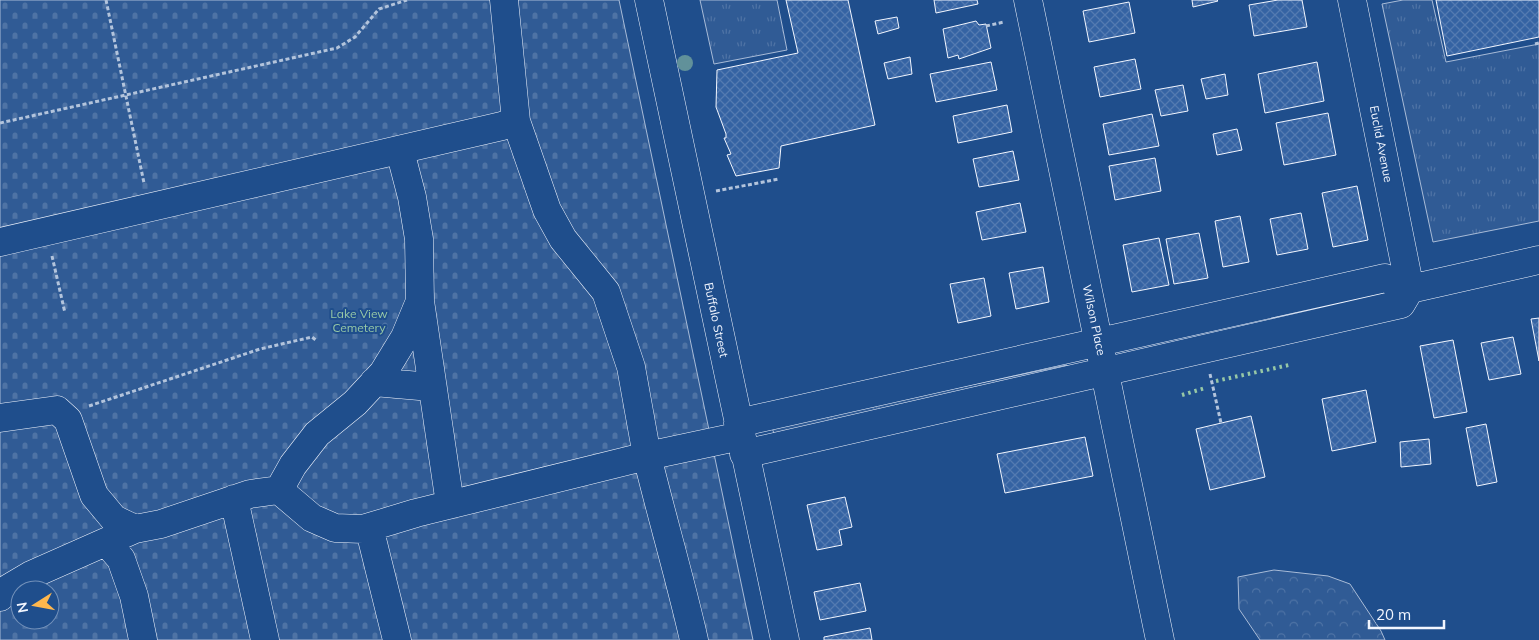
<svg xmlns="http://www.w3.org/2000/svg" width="1539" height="640" font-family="Mulish,sans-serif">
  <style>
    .grass { fill: url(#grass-tufts); stroke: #a8bbd7 }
    .forest { fill: url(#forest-crowns); stroke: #a8bbd7 }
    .cemetery { fill: url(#cemetery-stones); stroke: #a8bbd7; fill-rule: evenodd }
    .building { fill: url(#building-cross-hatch); stroke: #f2f6ff }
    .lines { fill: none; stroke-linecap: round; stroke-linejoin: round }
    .minor-casing { stroke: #f2f6ff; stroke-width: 29 }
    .path { stroke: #b3c4dc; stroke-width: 3; stroke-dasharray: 4 2.5; stroke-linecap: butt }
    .minor { stroke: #1f4e8c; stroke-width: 28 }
    .hedge { stroke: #97c8a6; stroke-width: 4; stroke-dasharray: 2.5 4; stroke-linecap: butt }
    .tree { fill: #61919a }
    .labels { text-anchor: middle; stroke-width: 4; stroke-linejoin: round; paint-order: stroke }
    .street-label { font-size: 12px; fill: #f2f6ff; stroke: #1f4e8c }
    .park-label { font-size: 12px; fill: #97c8a6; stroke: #1f4e8c }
  </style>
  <defs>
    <pattern id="grass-tufts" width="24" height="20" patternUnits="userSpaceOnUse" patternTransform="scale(1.25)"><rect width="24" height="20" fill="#305b95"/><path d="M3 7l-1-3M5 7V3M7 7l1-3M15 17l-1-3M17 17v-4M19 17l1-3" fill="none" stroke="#4e73a5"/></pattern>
    <pattern id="forest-crowns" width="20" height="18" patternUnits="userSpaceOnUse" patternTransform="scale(1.25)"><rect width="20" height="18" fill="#305b95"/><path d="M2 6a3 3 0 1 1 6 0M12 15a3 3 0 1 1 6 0" fill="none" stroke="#4e73a5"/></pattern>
    <pattern id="cemetery-stones" width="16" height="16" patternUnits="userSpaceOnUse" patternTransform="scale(1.25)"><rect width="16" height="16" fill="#305b95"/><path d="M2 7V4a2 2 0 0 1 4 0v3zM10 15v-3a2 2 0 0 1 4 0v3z" fill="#4e73a5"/></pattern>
    <pattern id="building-cross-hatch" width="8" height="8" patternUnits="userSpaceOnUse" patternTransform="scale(1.25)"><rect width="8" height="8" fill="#3563a3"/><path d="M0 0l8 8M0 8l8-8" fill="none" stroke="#537ab1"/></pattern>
  </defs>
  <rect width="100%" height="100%" fill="#1f4e8c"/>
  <path class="grass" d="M700 0H777L787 50 714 64Z
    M1403 0H1432L1446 62 1539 44V221L1433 242 1382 4Z
    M1067 365 1069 367 775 436 772 428 778 425Z"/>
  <path class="forest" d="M1274 570 1328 576 1350 584 1381 631 1385 640H1260L1239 609 1238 577Z"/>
  <path class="cemetery" d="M0 0H619L753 640H0ZM20 590H50V620H20Z"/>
  <path class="building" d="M786 0H848L875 125 781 146 779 168 736 176 727 155 731 154 724 138H726V134L716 107 717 70 798 53Z
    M934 0H977L978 4 936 13Z
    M1192 0H1217L1218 1 1193 7Z
    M1278 0H1302L1307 27 1254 36 1249 5Z
    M1436 0H1539V37L1447 56Z
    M1129 2 1135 33 1089 42 1083 11Z
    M897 17 899 28 878 34 875 21Z
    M976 21 979 25 986 24 991 48 959 59 958 55 948 58 943 29Z
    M910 57 912 74 888 79 884 63Z
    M1135 59 1141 89 1100 97 1094 67Z
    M991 62 997 90 936 102 930 74Z
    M1317 62 1324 101 1265 113 1258 74Z
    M1225 74 1228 95 1206 99 1201 79Z
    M1183 85 1188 111 1161 116 1155 90Z
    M1007 105 1012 132 958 143 953 116Z
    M1328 113 1336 155 1284 165 1276 123Z
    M1152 114 1159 146 1109 155 1103 124Z
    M1237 129 1242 150 1217 155 1213 134Z
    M1013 151 1019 180 979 187 973 159Z
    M1155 158 1161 191 1115 200 1109 166Z
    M1357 186 1368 240 1333 247 1322 193Z
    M1020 203 1026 232 982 240 976 212Z
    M1301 213 1308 249 1277 255 1270 219Z
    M1240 216 1249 262 1223 267 1215 221Z
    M1199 233 1208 278 1174 284 1166 239Z
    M1159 238 1169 285 1132 292 1123 245Z
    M1043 267 1049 302 1016 309 1009 273Z
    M984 278 991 316 958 323 950 284Z
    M1539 318V361L1531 319Z
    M1513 337 1521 374 1489 380 1481 343Z
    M1453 340 1467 412 1434 418 1420 346Z
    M1366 390 1376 442 1332 451 1322 399Z
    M1251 416 1265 477 1210 490 1196 429Z
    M1486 424 1497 482 1477 486 1466 428Z
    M1085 437 1093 476 1005 493 997 454Z
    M1429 439 1431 464 1401 467 1400 442Z
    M845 497 852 527 839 530 842 545 817 550 807 505Z
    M860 583 866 611 820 620 814 592Z
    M870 628 872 640H824V637Z"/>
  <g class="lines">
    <g class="minor-casing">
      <path id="minor" d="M649 0 785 640
        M1028 0 1160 640
        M1352 0 1410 289
        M516 121 547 210 563 239 606 292 631 367 647 456 741 436
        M0 242 502 126 516 121 504 0
        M1410 289 1539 260
        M420 301 450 504
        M374 382 431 387
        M0 418 57 410 68 420 94 495 114 519 135 529 161 524 250 494 279 490 312 518 335 528 363 529 416 513 647 456C662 518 680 578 694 640
        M738 423 1385 278 1410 289
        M744 454 1401 304 1410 289
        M279 490 293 465 317 434 355 403 383 373 405 337 420 301 419 239 412 197 400 151
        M234 499 265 640
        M369 527 397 640
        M107 543 121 559 134 596 143 640
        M0 597 9 588 31 575 135 529"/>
    </g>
    <path class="path" d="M106 0 144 183
      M986 26 1004 22
      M1535 44 1539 43
      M0 123 337 48 355 37 379 9 407 0
      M716 191 779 179
      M52 256 65 313
      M1210 374 1221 423
      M89 406 260 349 312 337 317 341"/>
    <use href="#minor" class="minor"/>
    <path class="hedge" d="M1216 381 1289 365
      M1182 395 1205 388"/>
  </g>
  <circle class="tree" cx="685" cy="63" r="8"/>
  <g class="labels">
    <g class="street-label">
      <text transform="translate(1381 144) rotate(79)" y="4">Euclid Avenue</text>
      <text transform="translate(716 320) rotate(78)" y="4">Buffalo Street</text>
      <text transform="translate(1094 320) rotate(78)" y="4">Wilson Place</text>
    </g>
    <g class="park-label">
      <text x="359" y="318">Lake View<tspan x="359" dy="14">Cemetery</tspan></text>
    </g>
  </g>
  <g transform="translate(35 605) rotate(259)"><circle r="24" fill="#1f4e8c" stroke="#7391ba"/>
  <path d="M0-4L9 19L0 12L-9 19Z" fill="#ffb74d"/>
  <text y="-8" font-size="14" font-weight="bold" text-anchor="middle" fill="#f2f6ff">N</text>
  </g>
  <path d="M1369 620v8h75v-8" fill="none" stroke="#f2f6ff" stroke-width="2.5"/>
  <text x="1376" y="620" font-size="15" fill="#f2f6ff" stroke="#1f4e8c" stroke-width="4" paint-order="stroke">20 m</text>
</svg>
